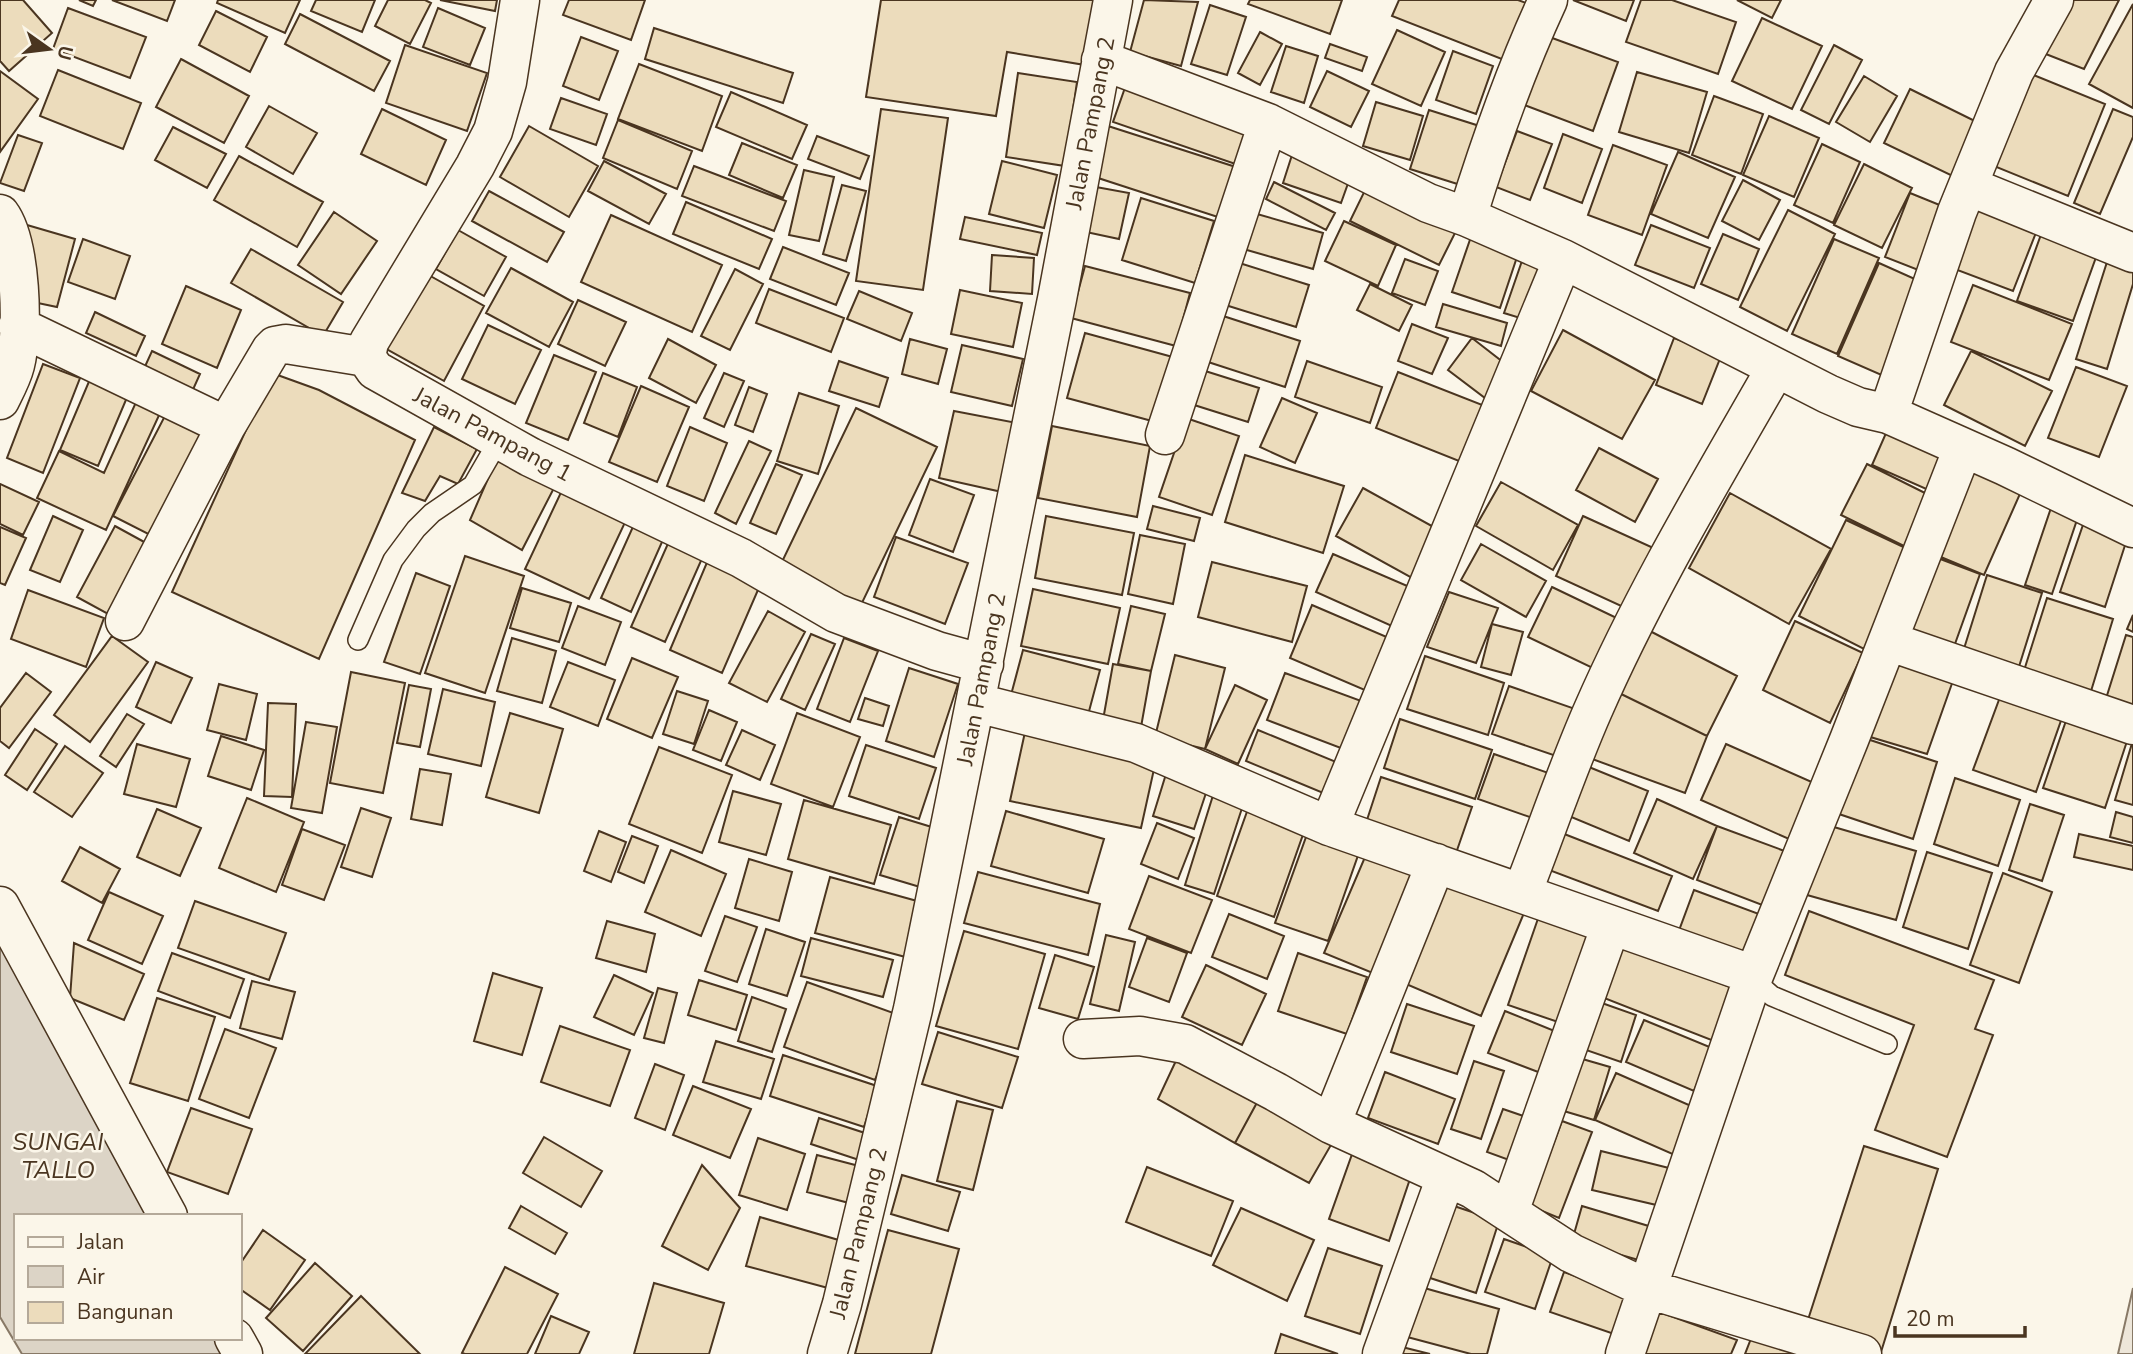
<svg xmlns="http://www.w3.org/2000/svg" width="2133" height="1354" font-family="'Nunito Sans',sans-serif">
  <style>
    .green { fill: #ede6d9; stroke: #887966; stroke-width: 2 }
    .water { fill: #dcd4c6; stroke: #887966; stroke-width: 2 }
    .building { fill: #ecdcbc; stroke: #4a3520; stroke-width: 2 }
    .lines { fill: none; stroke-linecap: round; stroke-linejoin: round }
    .lane-casing { stroke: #4a3520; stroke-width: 22 }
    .street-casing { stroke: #4a3520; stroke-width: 41 }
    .lane { stroke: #fbf6e9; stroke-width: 19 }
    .street { stroke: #fbf6e9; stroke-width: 38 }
    .labels { text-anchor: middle; stroke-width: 5; stroke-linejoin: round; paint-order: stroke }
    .street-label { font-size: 23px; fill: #4a3520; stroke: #fbf6e9 }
    .water-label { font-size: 24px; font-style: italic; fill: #4a3520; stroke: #fbf6e9 }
  </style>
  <rect width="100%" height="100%" fill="#fbf6e9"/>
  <path class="green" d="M2133 1288V1354H2118Z"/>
  <path class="water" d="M0 923 158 1216H16V1338H223L231 1354H22L0 1317Z"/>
  <path class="building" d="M0 0H23L52 33 9 71 0 61Z
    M79 0H96L93 6Z
    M112 0H175L167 21Z
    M218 0H300L285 33 217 3Z
    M316 0H375L362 32 311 11Z
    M388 0H425L431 3 410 44 375 26Z
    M440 0H497L495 11Z
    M569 0H645L631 40 563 15Z
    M881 0H1095L1085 65 1007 52 996 116 866 97Z
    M1144 0 1198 2 1181 66 1130 52Z
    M1250 0H1342L1330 34 1248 4Z
    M1399 0H1518L1539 8 1517 65 1392 16Z
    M1573 0H1634L1626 21Z
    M1641 0H1672L1736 22 1718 74 1626 42Z
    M1737 0H1781L1772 18Z
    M2058 0H2119L2084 69 2033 49Z
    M2133 4V108L2089 84Z
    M1210 5 1246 17 1227 75 1191 64Z
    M68 8 146 37 130 78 53 49Z
    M438 8 485 28 470 65 423 47Z
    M216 11 267 37 250 72 199 45Z
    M300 14 390 61 374 91 285 44Z
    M1762 18 1822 46 1792 109 1732 81Z
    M654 28 793 73 783 103 645 59Z
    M1397 30 1445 52 1421 106 1372 84Z
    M1260 32 1282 44 1260 85 1238 73Z
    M1544 35 1618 62 1593 131 1519 103Z
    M581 37 618 51 599 100 563 86Z
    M1330 44 1367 57 1362 71 1325 58Z
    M405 45 487 73 467 131 386 103Z
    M1834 45 1862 60 1829 124 1801 110Z
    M1286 46 1318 56 1304 103 1271 92Z
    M1453 51 1493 66 1476 114 1436 100Z
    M181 59 249 96 224 143 156 107Z
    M639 64 722 96 702 151 618 119Z
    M58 70 141 103 123 149 40 116Z
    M0 71 38 99 0 152Z
    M1327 71 1369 91 1351 127 1310 107Z
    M1637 72 1707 92 1689 153 1619 132Z
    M2026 72 2105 104 2068 196 1989 164Z
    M1018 73 1077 82 1065 166 1006 157Z
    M1864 76 1897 96 1870 142 1836 122Z
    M1127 82 1261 127 1247 168 1113 122Z
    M1910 89 1989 128 1963 181 1884 143Z
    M731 92 807 125 792 159 716 127Z
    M1714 96 1763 114 1741 174 1692 155Z
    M561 98 607 114 596 145 550 129Z
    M1376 102 1423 116 1410 160 1363 146Z
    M269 106 317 133 293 174 246 147Z
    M382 109 446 140 426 185 361 154Z
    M881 109 948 118 923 290 856 281Z
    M2113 109 2133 117V137L2100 214 2074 203Z
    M1429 110 1489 129 1470 188 1410 169Z
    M1769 116 1819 138 1794 197 1743 175Z
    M618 120 692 151 677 189 603 158Z
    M529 126 598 166 569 217 500 177Z
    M1108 126 1242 169 1227 220 1092 176Z
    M173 127 226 154 207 188 155 160Z
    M1517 131 1552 144 1530 200 1496 187Z
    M1563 134 1602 149 1582 203 1544 188Z
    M18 135 42 143 24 191 0 183Z
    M817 136 869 156 860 179 808 159Z
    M742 143 797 165 783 198 729 175Z
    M1822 144 1860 162 1833 223 1794 205Z
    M1613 145 1667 165 1642 235 1588 215Z
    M1678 152 1735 177 1708 238 1651 214Z
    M1292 155 1351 175 1341 203 1283 183Z
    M239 156 323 202 297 247 214 200Z
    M604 161 666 194 649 224 588 191Z
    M1002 161 1057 175 1044 228 989 214Z
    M1864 164 1912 188 1882 248 1834 225Z
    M694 166 786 201 774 231 682 196Z
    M804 170 834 177 819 241 789 235Z
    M1370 180 1459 225 1439 265 1350 221Z
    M1743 180 1780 200 1759 240 1722 221Z
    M1274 182 1335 213 1326 230 1266 199Z
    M842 185 866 191 846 261 823 254Z
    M1096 187 1129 193 1119 239 1086 232Z
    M489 191 564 232 547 262 472 221Z
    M1910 193 1957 212 1931 275 1885 257Z
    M1141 198 1214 221 1195 283 1122 260Z
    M1979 201 2039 225 2013 291 1952 268Z
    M686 202 772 239 759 269 673 234Z
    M1788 210 1835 234 1787 331 1740 307Z
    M334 212 377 241 341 294 298 265Z
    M1250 212 1323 233 1313 269 1240 248Z
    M611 215 722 265 692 332 581 282Z
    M965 217 1042 233 1037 255 960 239Z
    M1344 221 1396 245 1378 286 1325 261Z
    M27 225 75 239 57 307 28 301Z
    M1651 225 1710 248 1694 288 1635 265Z
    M1474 228 1521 245 1500 308 1452 292Z
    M2043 229 2099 249 2073 321 2017 301Z
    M458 230 506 257 484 296 436 269Z
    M1723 234 1759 249 1738 300 1701 284Z
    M83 239 130 256 115 299 68 282Z
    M1834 239 1879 258 1837 354 1792 334Z
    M783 247 849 273 836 305 770 279Z
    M251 249 343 302 323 336 231 283Z
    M992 255 1034 258 1032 294 990 291Z
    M1523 258 1548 266 1530 321 1504 313Z
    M1405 259 1438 271 1425 305 1392 293Z
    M1233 261 1309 285 1296 327 1219 303Z
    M2107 262 2133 270V284L2107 369 2076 359Z
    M1879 263 1926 284 1886 377 1838 356Z
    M1085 266 1190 293 1176 346 1071 318Z
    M511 268 573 302 549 347 486 313Z
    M735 269 763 284 730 350 701 336Z
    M425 273 484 306 444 381 383 347Z
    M1370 284 1412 305 1399 331 1357 310Z
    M1973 285 2072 324 2049 380 1951 342Z
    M186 286 241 310 217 368 162 344Z
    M769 289 844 318 831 352 756 323Z
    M960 290 1022 303 1013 347 951 334Z
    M859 291 912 313 901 341 847 319Z
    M578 300 626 322 605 366 558 344Z
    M1443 304 1507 323 1501 346 1436 327Z
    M95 312 145 336 136 356 86 333Z
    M1217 314 1300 341 1285 387 1202 360Z
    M1412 324 1448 338 1432 374 1398 361Z
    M488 325 541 350 515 404 462 379Z
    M1563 330 1655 380 1622 439 1531 391Z
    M1085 333 1180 359 1163 424 1067 398Z
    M1472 338 1508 366 1485 398 1448 370Z
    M1674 338 1721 356 1702 404 1656 385Z
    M668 339 716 365 696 403 649 378Z
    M910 339 947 349 938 384 902 374Z
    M962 345 1023 359 1012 406 951 392Z
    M152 351 200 374 191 394 142 373Z
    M1971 351 2052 391 2025 446 1944 405Z
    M554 355 596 372 568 440 526 423Z
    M839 361 888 378 879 407 829 391Z
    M1307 361 1382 387 1370 423 1295 397Z
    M43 364 80 378 43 473 7 458Z
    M2076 367 2127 386 2099 457 2048 438Z
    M1202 370 1259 388 1248 422 1191 404Z
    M93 372 131 388 98 466 60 450Z
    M1398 372 1490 408 1469 465 1376 428Z
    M272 373 319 390 415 440 319 659 172 592Z
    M603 373 637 387 618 437 584 423Z
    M724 373 744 381 724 427 704 418Z
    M641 386 689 407 657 482 609 462Z
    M749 387 767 394 753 432 735 425Z
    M799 393 839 406 818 474 777 461Z
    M1282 398 1317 413 1295 463 1260 447Z
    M137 400 161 411 106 530 37 498 59 451 104 473Z
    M856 408 937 447 860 607 779 568Z
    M168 410 218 436 164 542 113 516Z
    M954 411 1017 423 1002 492 939 478Z
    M1186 418 1239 436 1212 515 1159 497Z
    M1890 424 1951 451 1933 492 1872 465Z
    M1052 426 1150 446 1137 517 1038 498Z
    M434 427 477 449 458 484 440 476 425 501 402 493Z
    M690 427 727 443 704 501 667 486Z
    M749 441 771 451 736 524 715 513Z
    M1599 448 1658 479 1635 522 1576 490Z
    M1245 455 1344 486 1323 553 1225 522Z
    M1978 457 2027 478 1984 575 1936 555Z
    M497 458 554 488 522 550 470 520Z
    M776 464 802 475 776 534 750 523Z
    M1867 464 1935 498 1910 549 1841 515Z
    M930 479 974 495 953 552 909 535Z
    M1501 482 1578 525 1553 570 1476 526Z
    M0 484 39 502 23 535 0 524Z
    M564 486 628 516 589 599 525 569Z
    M1363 488 1439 530 1412 578 1336 536Z
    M1730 493 1831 549 1789 624 1689 568Z
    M2055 496 2082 505 2052 594 2025 585Z
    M1153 506 1200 518 1194 541 1147 529Z
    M53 516 83 530 60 582 30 570Z
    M1046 516 1134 533 1122 595 1035 578Z
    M1583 516 1660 551 1632 611 1556 576Z
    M2085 519 2129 533 2105 607 2060 592Z
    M636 520 666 533 631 612 601 598Z
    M1846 520 1912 551 1864 649 1799 616Z
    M115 526 157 549 119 620 77 597Z
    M0 527 26 538 5 585 0 583Z
    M1140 535 1185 544 1173 604 1128 594Z
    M896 537 968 563 945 624 874 597Z
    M670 539 704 554 665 642 631 627Z
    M1481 544 1546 581 1526 617 1461 580Z
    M1333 554 1412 588 1394 627 1316 592Z
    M465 556 524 576 485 693 425 673Z
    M1935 557 1980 574 1951 655 1905 639Z
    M708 560 761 583 722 673 670 650Z
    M1212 562 1307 586 1292 642 1198 617Z
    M416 573 450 586 420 674 384 662Z
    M1987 575 2042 593 2017 673 1962 655Z
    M1552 587 1625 622 1601 672 1528 637Z
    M522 588 571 603 559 642 510 628Z
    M1033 589 1120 608 1108 664 1021 646Z
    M28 590 104 618 86 667 11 639Z
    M1449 592 1498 608 1476 663 1427 647Z
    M2047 598 2113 619 2088 701 2021 680Z
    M1312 605 1396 641 1374 694 1290 658Z
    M578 606 621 622 605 665 562 648Z
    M1131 606 1165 614 1151 671 1118 664Z
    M768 611 805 632 767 702 729 683Z
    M2133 615V632L2127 629Z
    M1795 621 1863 653 1830 723 1763 690Z
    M1492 624 1523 632 1511 675 1481 667Z
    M1646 629 1737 676 1707 736 1615 691Z
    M811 634 835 644 805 710 781 699Z
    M2126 635 2133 637V712L2104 705Z
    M112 636 148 662 90 742 54 715Z
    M512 638 556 651 542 703 497 691Z
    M844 638 878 651 850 722 817 709Z
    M1023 650 1100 670 1088 715 1011 695Z
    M1175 655 1225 668 1205 749 1155 737Z
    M1425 656 1504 683 1488 735 1407 709Z
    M1895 656 1955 675 1927 754 1867 736Z
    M632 658 678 677 652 738 607 719Z
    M156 662 192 678 171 723 136 707Z
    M568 662 615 680 598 726 550 707Z
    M1113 664 1151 671 1141 727 1103 720Z
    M909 668 958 684 934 757 886 741Z
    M351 672 405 683 383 793 330 783Z
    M26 673 51 692 9 748 0 741V708Z
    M1285 673 1364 702 1346 750 1267 720Z
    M219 684 257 694 246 740 207 730Z
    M409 685 431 689 420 747 397 743Z
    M1235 685 1267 700 1238 764 1205 749Z
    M1509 686 1584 712 1568 760 1492 734Z
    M443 689 495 702 481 766 428 754Z
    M2003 689 2064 712 2036 792 1973 770Z
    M677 691 708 701 694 744 663 734Z
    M1615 691 1707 736 1685 793 1584 756Z
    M865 698 889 706 883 726 858 719Z
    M268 703 296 704 292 797 264 796Z
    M2070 709 2131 729 2105 808 2043 788Z
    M709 710 737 722 721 761 693 750Z
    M510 713 563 729 539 813 486 797Z
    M797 713 860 737 833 807 771 784Z
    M127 714 144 724 116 767 100 756Z
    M1400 719 1492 750 1475 799 1384 768Z
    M306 722 337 727 322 813 291 808Z
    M35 729 57 744 27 790 5 775Z
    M742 730 775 745 760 780 726 765Z
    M1258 730 1341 764 1328 795 1246 761Z
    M1025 732 1156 760 1141 828 1010 801Z
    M221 736 264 750 251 790 208 776Z
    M1861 737 1937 762 1913 839 1836 813Z
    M2133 740V805L2115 800Z
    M137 744 190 759 176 807 124 794Z
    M1726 744 1814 783 1789 839 1701 800Z
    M866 745 936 768 919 819 849 796Z
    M65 746 103 773 72 817 34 792Z
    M659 747 732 775 702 853 629 824Z
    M1494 754 1560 777 1544 822 1478 799Z
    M1584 765 1648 791 1629 841 1564 814Z
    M420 769 451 774 442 825 411 819Z
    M1166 774 1208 787 1194 829 1153 816Z
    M1381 777 1472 807 1455 856 1365 826Z
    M1955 778 2020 800 1998 866 1934 844Z
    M1215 789 1245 799 1214 894 1185 885Z
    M733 791 781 804 766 855 719 842Z
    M247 798 304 822 276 892 219 868Z
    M1657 799 1717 826 1693 879 1634 853Z
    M804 800 891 825 874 884 788 859Z
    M2030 804 2064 815 2042 881 2009 870Z
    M1249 806 1306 826 1274 917 1217 896Z
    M361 808 391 818 372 877 341 867Z
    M157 809 201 828 180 876 137 857Z
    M1006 811 1104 839 1088 893 991 866Z
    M2116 812 2133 817V843L2110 837Z
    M899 817 948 832 930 890 880 875Z
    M1157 823 1194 838 1178 879 1141 864Z
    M1827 825 1916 851 1896 920 1807 895Z
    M1310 826 1362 844 1328 941 1275 923Z
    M1717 826 1790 853 1770 908 1697 880Z
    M302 829 345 845 324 900 282 885Z
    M1554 830 1672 876 1658 911 1541 867Z
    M599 831 626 842 611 882 584 871Z
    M2079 834 2133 846V870L2074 857Z
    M632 836 658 846 644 883 618 872Z
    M80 847 120 869 102 903 62 881Z
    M671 850 726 874 701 936 645 912Z
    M1368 850 1423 873 1380 976 1324 953Z
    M1927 852 1992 873 1968 949 1903 927Z
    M749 859 792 872 779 921 735 908Z
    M978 872 1100 904 1088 955 964 923Z
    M2003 873 2052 892 2019 983 1970 965Z
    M1149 876 1212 900 1191 953 1129 929Z
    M830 877 928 904 913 959 815 933Z
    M1449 881 1524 913 1481 1016 1406 984Z
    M1694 890 1759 914 1742 960 1677 936Z
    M109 892 163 916 142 964 88 940Z
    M195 901 286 933 269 980 178 948Z
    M1541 910 1597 930 1564 1024 1508 1005Z
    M1809 911 1994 980 1975 1029 1993 1035 1947 1157 1875 1130 1914 1025 1785 975Z
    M1229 914 1284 936 1267 979 1212 957Z
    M725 916 757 927 737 982 705 971Z
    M607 921 655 934 646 972 596 958Z
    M766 929 805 942 787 996 749 984Z
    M964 931 1045 954 1018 1049 936 1026Z
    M1106 935 1135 942 1119 1011 1090 1004Z
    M811 938 893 960 883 997 801 976Z
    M1147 938 1187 953 1169 1002 1129 987Z
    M74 943 144 974 124 1020 70 998Z
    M1620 943 1740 991 1719 1043 1599 996Z
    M172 953 244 979 230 1018 158 991Z
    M1298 953 1367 977 1347 1034 1278 1011Z
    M1055 955 1094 967 1078 1019 1039 1008Z
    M1206 965 1266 994 1242 1045 1182 1017Z
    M493 973 542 988 522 1055 474 1041Z
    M614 975 653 993 634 1035 594 1017Z
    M699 980 747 995 736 1030 688 1015Z
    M252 981 295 992 282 1039 240 1028Z
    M807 982 899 1015 875 1080 784 1047Z
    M658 988 677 993 664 1043 644 1038Z
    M752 997 786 1009 772 1052 738 1041Z
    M157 998 215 1017 188 1101 130 1083Z
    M1599 1002 1636 1015 1621 1062 1583 1049Z
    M1407 1004 1474 1026 1457 1074 1391 1052Z
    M1505 1011 1562 1034 1546 1075 1488 1053Z
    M1644 1020 1712 1048 1694 1091 1626 1062Z
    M560 1026 630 1050 610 1106 541 1082Z
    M225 1029 276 1048 249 1118 199 1099Z
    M938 1032 1018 1057 1002 1108 922 1084Z
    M716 1041 774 1059 761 1099 703 1082Z
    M1181 1050 1260 1097 1235 1143 1158 1099Z
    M783 1055 877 1086 864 1127 770 1096Z
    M1572 1056 1610 1067 1594 1120 1557 1109Z
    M1474 1061 1504 1071 1481 1139 1451 1129Z
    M655 1064 684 1075 665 1130 635 1118Z
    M1385 1072 1455 1099 1438 1144 1368 1118Z
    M1616 1073 1698 1109 1677 1156 1595 1120Z
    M693 1086 751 1109 730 1158 673 1135Z
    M1260 1097 1335 1138 1309 1183 1235 1143Z
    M957 1101 993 1110 973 1190 937 1181Z
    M191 1108 252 1129 228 1194 167 1172Z
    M1503 1109 1535 1120 1520 1164 1487 1152Z
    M819 1118 871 1135 862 1161 811 1144Z
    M1562 1121 1592 1132 1559 1218 1530 1206Z
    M544 1137 602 1171 581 1207 523 1173Z
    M758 1138 805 1154 787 1210 739 1195Z
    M1356 1143 1415 1164 1389 1241 1329 1219Z
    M1864 1146 1938 1169 1881 1352 1805 1329Z
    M1601 1151 1673 1169 1665 1207 1592 1190Z
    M817 1155 859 1166 849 1203 807 1192Z
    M702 1165 740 1208 708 1270 662 1246Z
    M1147 1167 1233 1201 1211 1256 1126 1222Z
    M902 1175 960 1192 948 1231 891 1214Z
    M1445 1203 1499 1221 1476 1293 1421 1275Z
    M521 1206 567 1233 555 1254 509 1228Z
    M1582 1206 1652 1227 1642 1261 1572 1241Z
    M1241 1208 1314 1240 1287 1301 1213 1265Z
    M760 1217 842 1241 828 1288 746 1266Z
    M263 1230 305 1260 270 1310 240 1289V1264Z
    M888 1230 959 1249 931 1354H855Z
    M1504 1239 1553 1256 1535 1309 1485 1292Z
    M1328 1248 1382 1266 1360 1334 1305 1316Z
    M315 1263 352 1296 303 1351 266 1318Z
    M505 1267 558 1294 527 1354H465L462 1353Z
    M1564 1272 1631 1296 1617 1335 1550 1312Z
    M654 1283 724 1303 709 1354H634Z
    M1410 1284 1499 1309 1487 1354H1471L1396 1334Z
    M361 1296 420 1354H305Z
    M1654 1310 1737 1340 1731 1354H1638Z
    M551 1316 589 1332 579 1354H535Z
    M1281 1334 1338 1354H1275Z
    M1752 1336 1794 1350 1792 1354H1745Z
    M1402 1347 1430 1354H1400Z"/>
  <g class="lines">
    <g class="lane-casing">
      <path id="lane" d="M358 640 393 560 416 529 432 513 473 485 499 440
        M1754 975 1763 988 1772 996 1887 1044"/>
    </g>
    <g class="street-casing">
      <path id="street" d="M520 0 507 82 493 131 475 166 369 342 366 357 375 370 530 457 741 558 836 613 937 651 984 664
        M1101 60 1268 123 1428 203 1467 217 1563 259 1828 394 1858 407 1888 414 2005 466 2133 528
        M1968 186 2133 253
        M0 214C21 242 24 330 15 365 12 377 6 388 0 400
        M1467 217C1490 143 1515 71 1548 0
        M18 326 226 426
        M1888 414 1957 212 2014 72 2054 0
        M1165 435 1268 123
        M125 621 226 426 271 350 275 346 286 344 366 357
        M1888 641 2133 725
        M977 703 1136 743 1329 826 1754 975
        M1329 826 1563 259
        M1522 893C1546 832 1567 769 1593 710 1645 591 1712 480 1776 368
        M0 906 168 1216
        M1083 1039 1140 1036 1185 1044 1276 1092 1331 1124 1473 1189 1571 1253 1648 1289 1862 1354
        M1331 1124 1436 863
        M1509 1212 1611 925
        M234 1338 243 1354
        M827 1354 842 1304 913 1009 1057 299 1113 0
        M1382 1354 1446 1177
        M1625 1354 1754 975 1849 740 1963 448"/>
    </g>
    <use href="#lane" class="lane"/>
    <use href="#street" class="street"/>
  </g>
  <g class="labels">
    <g class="street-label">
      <text transform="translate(1090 123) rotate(-79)" y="8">Jalan Pampang 2</text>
      <text transform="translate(493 434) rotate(28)" y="8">Jalan Pampang 1</text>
      <text transform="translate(981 679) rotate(-79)" y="8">Jalan Pampang 2</text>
      <text transform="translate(858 1233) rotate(-76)" y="8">Jalan Pampang 2</text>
    </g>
    <g class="water-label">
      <text x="58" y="1150">SUNGAI<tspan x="58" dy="28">TALLO</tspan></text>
    </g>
  </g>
  <rect x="14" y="1214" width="228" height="126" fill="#fbf6e9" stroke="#b4a999" stroke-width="2"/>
  <rect x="28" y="1237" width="35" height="10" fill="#fbf6e9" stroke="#b4a999" stroke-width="2"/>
  <text x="77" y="1249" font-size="21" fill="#4a3520">Jalan</text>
  <rect x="28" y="1266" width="35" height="21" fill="#dcd4c6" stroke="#b4a999" stroke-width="2"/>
  <text x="77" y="1284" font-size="21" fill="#4a3520">Air</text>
  <rect x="28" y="1302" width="35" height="21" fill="#ecdcbc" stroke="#b4a999" stroke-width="2"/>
  <text x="77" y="1319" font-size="21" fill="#4a3520">Bangunan</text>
  <g transform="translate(49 49) rotate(104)" stroke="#fbf6e9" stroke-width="5" paint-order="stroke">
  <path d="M0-5L12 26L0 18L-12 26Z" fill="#4a3520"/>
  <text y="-10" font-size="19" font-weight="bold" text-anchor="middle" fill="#4a3520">U</text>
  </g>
  <path d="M1895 1326v10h130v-10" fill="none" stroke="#4a3520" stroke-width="3.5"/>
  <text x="1906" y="1326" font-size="21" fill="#4a3520" stroke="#fbf6e9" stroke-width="5" paint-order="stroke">20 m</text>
</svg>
